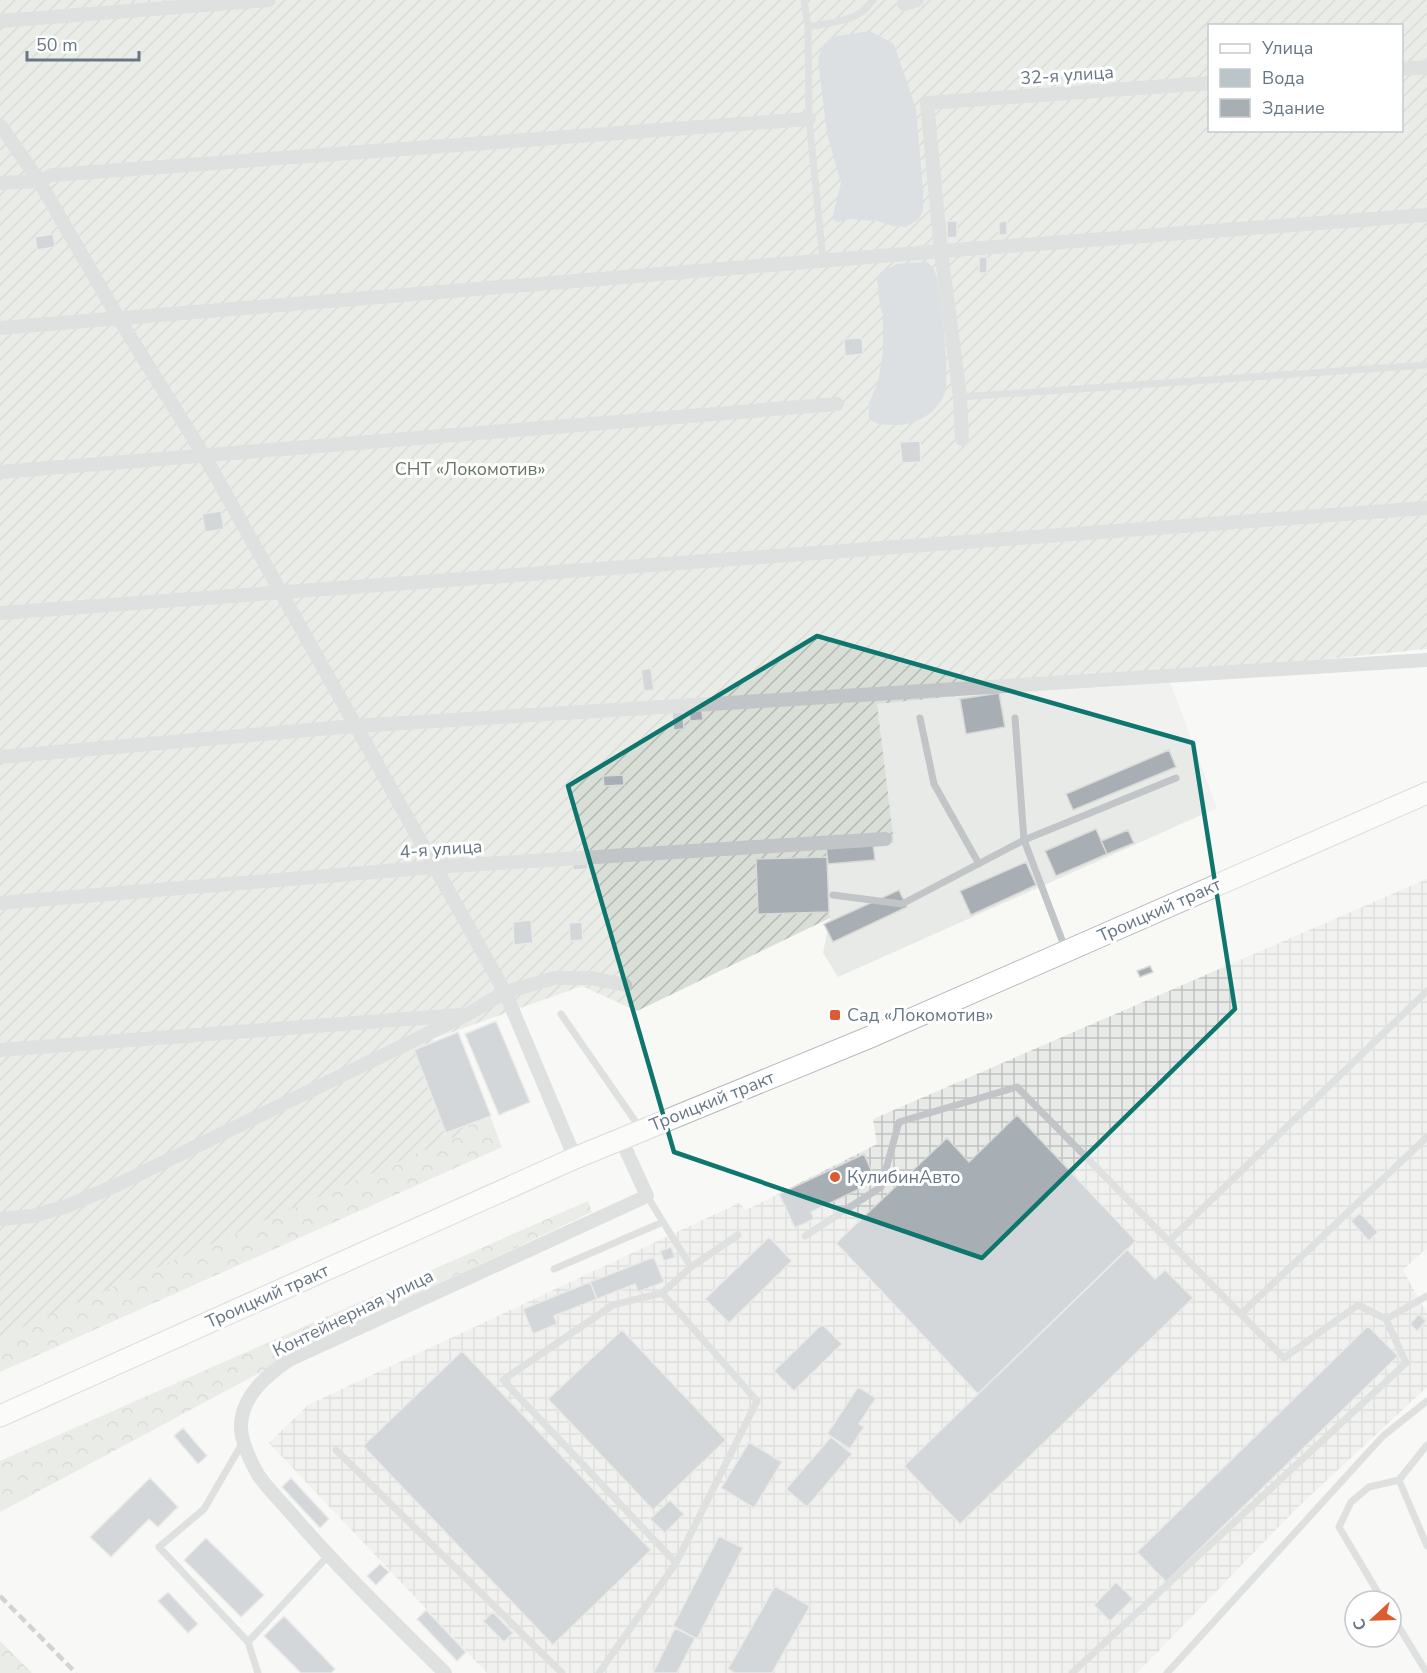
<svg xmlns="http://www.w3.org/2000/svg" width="1427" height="1673" font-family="'Nunito Sans',sans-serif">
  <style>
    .built { fill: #e8eae8 }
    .industrial { fill: url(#industrial-grid) }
    .forest { fill: url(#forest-crowns) }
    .garden { fill: url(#garden-furrows); fill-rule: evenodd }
    .water { fill: #bbc4c9 }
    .building { fill: #a7afb5; stroke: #d9d9d7; stroke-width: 1.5 }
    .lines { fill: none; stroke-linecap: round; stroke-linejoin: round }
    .primary-casing { stroke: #b6babe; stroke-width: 23 }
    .service { stroke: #c1c5c8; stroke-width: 7 }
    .minor { stroke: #c1c5c8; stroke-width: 14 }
    .primary { stroke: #fff; stroke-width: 21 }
    .rail { stroke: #a2a8ae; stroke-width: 4.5; stroke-dasharray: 9 4.5; stroke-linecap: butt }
    .marked { fill: none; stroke: #0f766e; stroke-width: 4.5; stroke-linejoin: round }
    .poi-dot { fill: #dc5c31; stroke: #fff; stroke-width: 2 }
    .labels { text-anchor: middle; stroke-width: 6; stroke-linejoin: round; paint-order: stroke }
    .street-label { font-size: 18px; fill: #687785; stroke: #fff }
    .park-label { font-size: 18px; fill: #667763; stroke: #fff }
    .poi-label { font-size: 18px; fill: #687785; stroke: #fff; text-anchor: start }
  </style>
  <defs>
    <pattern id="industrial-grid" width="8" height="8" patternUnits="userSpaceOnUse" patternTransform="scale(1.5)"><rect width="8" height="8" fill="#e8eae8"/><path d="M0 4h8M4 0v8" fill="none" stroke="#c0c2c2"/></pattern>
    <pattern id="forest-crowns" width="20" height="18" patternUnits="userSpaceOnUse" patternTransform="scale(1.5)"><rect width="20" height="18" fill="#d9ded6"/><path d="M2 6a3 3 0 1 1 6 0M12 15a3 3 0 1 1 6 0" fill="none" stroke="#b4b9b3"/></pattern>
    <pattern id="garden-furrows" width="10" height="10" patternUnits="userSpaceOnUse" patternTransform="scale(1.5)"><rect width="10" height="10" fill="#d9ded6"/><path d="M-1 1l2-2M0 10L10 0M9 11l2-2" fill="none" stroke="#b4b9b3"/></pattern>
  </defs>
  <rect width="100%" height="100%" fill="#f8f8f5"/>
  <path class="built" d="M1167 674 1217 808 838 977 823 953 830 918 818 858 894 843 876 704Z"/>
  <path class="industrial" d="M1427 879V1248L1403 1270 1427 1314V1387L1297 1508 1137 1673H487L269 1443 308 1405 739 1203 746 1210 877 1144 873 1119Z"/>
  <path class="forest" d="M488 1111 502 1147 0 1372V1327Z
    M588 1201 592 1212 336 1332 0 1512V1461Z
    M0 1641 32 1673H0Z"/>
  <path class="garden" d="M0 0H1427V649L877 704 894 843 818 858 830 918 637 1011 582 986 433 1039 470 1130 0 1337ZM1210 26H1402V130H1210Z"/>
  <path class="water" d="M870 31 894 44 916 109 923 190V211L918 220 906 227 892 226 878 221 850 219 838 222 832 219 841 183 827 134 818 60 822 47 827 41 837 36Z
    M927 262C930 265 934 267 935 272 941 289 951 381 944 395 936 413 919 423 900 425 889 425 878 426 869 419V403L878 382 883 352V315L880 305 877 279 882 271 897 264Z"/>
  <path class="building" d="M947 221H957V237L947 238Z
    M1007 221V235H999V222Z
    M53 234 55 247 37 250 35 237Z
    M979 257H987V273H979Z
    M862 338 863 354 845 356 844 339Z
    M920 441 921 462 902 463 900 442Z
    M221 511 224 529 205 532 202 514Z
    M651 668 654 690 644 691 641 670Z
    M999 693 1005 727 966 734 960 699Z
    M701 704 703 720 690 721 689 705Z
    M682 705 684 729 674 730 671 706Z
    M1169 750 1176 767 1073 810 1066 794Z
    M623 775 624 785 604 786 603 776Z
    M1096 829 1107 854 1056 876 1045 851Z
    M1128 830 1134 843 1107 854 1101 841Z
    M873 843 875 860 828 864 826 847Z
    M587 856 588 869 573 870 572 857Z
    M827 857 829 912 758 914 756 859Z
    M1026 862 1036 885 971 915 960 891Z
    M899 890 907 907 833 942 824 924Z
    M531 920 533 943 514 945 513 922Z
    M582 922 583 940 570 941 569 923Z
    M1150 966 1153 972 1140 977 1137 971Z
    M496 1021 530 1102 499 1115 465 1034Z
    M458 1032 491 1116 446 1133 414 1050Z
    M1017 1115 1136 1241 978 1394 836 1243 947 1138 969 1162Z
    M864 1154 876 1181 811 1212 814 1219 795 1228 779 1194Z
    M1360 1213 1378 1232 1369 1241 1351 1221Z
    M769 1237 792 1261 729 1323 705 1299Z
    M671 1247 675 1257 664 1261 660 1251Z
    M1127 1249 1155 1279 1165 1270 1193 1298 960 1524 904 1466Z
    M654 1257 664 1282 638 1292 635 1284 597 1299 590 1282Z
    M590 1282 597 1299 554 1316 557 1324 533 1334 523 1309Z
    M1419 1314 1426 1321 1417 1331 1410 1324Z
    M822 1324 842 1344 794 1391 774 1371Z
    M1368 1326 1398 1356 1166 1582 1137 1552Z
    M622 1330 726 1440 653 1510 548 1399Z
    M462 1351 651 1550 553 1645 363 1446Z
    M858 1387 876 1398 859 1424 864 1427 850 1449 827 1434Z
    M183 1428 207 1456 198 1464 174 1436Z
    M831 1437 852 1454 807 1507 786 1489Z
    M749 1442 782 1462 754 1508 721 1488Z
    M150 1478 178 1507 158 1527 149 1519 111 1557 90 1537Z
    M291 1478 329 1519 320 1528 282 1487Z
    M670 1500 684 1514 665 1533 650 1519Z
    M719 1536 743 1548 697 1639 673 1626Z
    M206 1538 264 1595 241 1617 184 1560Z
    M380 1564 389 1572 376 1585 367 1576Z
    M1116 1582 1133 1599 1110 1621 1094 1605Z
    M775 1586 810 1606 772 1673H735L728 1669Z
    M168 1592 198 1624 188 1633 158 1601Z
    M426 1610 466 1652 457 1661 417 1619Z
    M493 1612 513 1633 504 1642 483 1621Z
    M284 1616 335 1669 331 1673H301L264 1636Z
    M675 1628 695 1638 677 1673H653Z"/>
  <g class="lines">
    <g class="primary-casing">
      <path id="primary" d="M0 1416 575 1158 875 1035 1427 793"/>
    </g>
    <path class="service" d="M804 0 808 27 809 119 823 260
      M808 27C832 22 859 22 873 0
      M960 397 1427 365
      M920 718 934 784 979 864
      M1015 718 1024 840 1065 948
      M833 895 902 904 1024 840 1176 778
      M561 1014 640 1128
      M805 1236 881 1187 899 1122 1017 1087 1284 1358 1358 1305 1386 1319 1427 1296
      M1169 1241 1427 991
      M691 1267 738 1235
      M554 1269 663 1222
      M662 1293 757 1401 676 1563
      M1241 1314 1427 1137
      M243 1442 204 1509 159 1547 248 1642 258 1673
      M336 1450 562 1673
      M1399 1480 1427 1546
      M1383 1601 1339 1527 1351 1502 1369 1487 1399 1480 1427 1445
      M1391 1614 1427 1673
      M248 1642 328 1556
      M599 1673 676 1563 503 1380 613 1305 662 1293 691 1267 647 1196
      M1072 1673 1406 1363 1386 1319
      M1167 1673 1383 1436 1427 1401"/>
    <path class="minor" d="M904 4 917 0
      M0 21 269 0
      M1402 69 1427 67
      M0 125 39 181 119 319 205 457 505 992 575 1158
      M0 183 39 181 52 175 809 119
      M0 328 941 251 1427 215
      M962 439 960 397 941 251 927 103 1210 83
      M0 472 837 404
      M0 613 1427 508
      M0 757 355 726 1427 660
      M0 903 434 867 885 839
      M0 1050 460 1015
      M0 1219 33 1216 67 1206 117 1185 468 1014 505 992 555 978H591L625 985
      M445 1673C394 1622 342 1572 295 1518 284 1504 269 1491 259 1476 251 1463 240 1440 241 1424 243 1395 267 1375 289 1360L647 1196 621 1139"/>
    <use href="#primary" class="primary"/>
    <path class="rail" d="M0 1596 76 1673"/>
  </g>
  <path d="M0 0H1427V1673H0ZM817 636 1193 743 1235 1009 982 1258 674 1152 568 786Z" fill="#f8f8f5" fill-opacity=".55" fill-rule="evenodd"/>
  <path class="marked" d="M817 636 1193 743 1235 1009 982 1258 674 1152 568 786Z"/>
  <g class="poi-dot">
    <rect x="829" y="1009" width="12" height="12" rx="3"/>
    <circle cx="835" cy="1177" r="6"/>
  </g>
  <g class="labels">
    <g class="street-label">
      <text transform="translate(1067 75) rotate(-4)" y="6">32-я улица</text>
      <text transform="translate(441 849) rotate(-4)" y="6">4-я улица</text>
      <text transform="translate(1159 910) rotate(-24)" y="6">Троицкий тракт</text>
      <text transform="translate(712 1101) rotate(-22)" y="6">Троицкий тракт</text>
      <text transform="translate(267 1296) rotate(-24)" y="6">Троицкий тракт</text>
      <text transform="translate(353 1313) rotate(-26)" y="6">Контейнерная улица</text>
    </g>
    <g class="park-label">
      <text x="470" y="475">СНТ «Локомотив»</text>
    </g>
    <g class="poi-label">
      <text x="847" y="1021">Сад «Локомотив»</text>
      <text x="847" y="1183">КулибинАвто</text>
    </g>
  </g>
  <rect x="1208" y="24" width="195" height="108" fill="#ffffff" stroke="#c3c9ce" stroke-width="1.5"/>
  <rect x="1220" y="44" width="30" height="9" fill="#ffffff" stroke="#c3c9ce" stroke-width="1.5"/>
  <text x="1262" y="54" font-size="18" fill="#687785">Улица</text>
  <rect x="1220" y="69" width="30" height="18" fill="#bbc4c9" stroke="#c3c9ce" stroke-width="1.5"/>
  <text x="1262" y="84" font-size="18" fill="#687785">Вода</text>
  <rect x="1220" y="99" width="30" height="18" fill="#a7afb5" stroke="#c3c9ce" stroke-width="1.5"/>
  <text x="1262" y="114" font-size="18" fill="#687785">Здание</text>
  <g transform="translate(1373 1619) rotate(248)"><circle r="28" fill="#ffffff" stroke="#c3c9ce" stroke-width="1.5"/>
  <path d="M0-4.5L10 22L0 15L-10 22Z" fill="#dc5c31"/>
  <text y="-9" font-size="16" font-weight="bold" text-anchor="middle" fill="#687785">С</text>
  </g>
  <path d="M27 51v9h112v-9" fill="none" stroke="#687785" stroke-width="3"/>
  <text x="36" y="51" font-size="18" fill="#687785" stroke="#ffffff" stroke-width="4.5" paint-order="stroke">50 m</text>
</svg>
